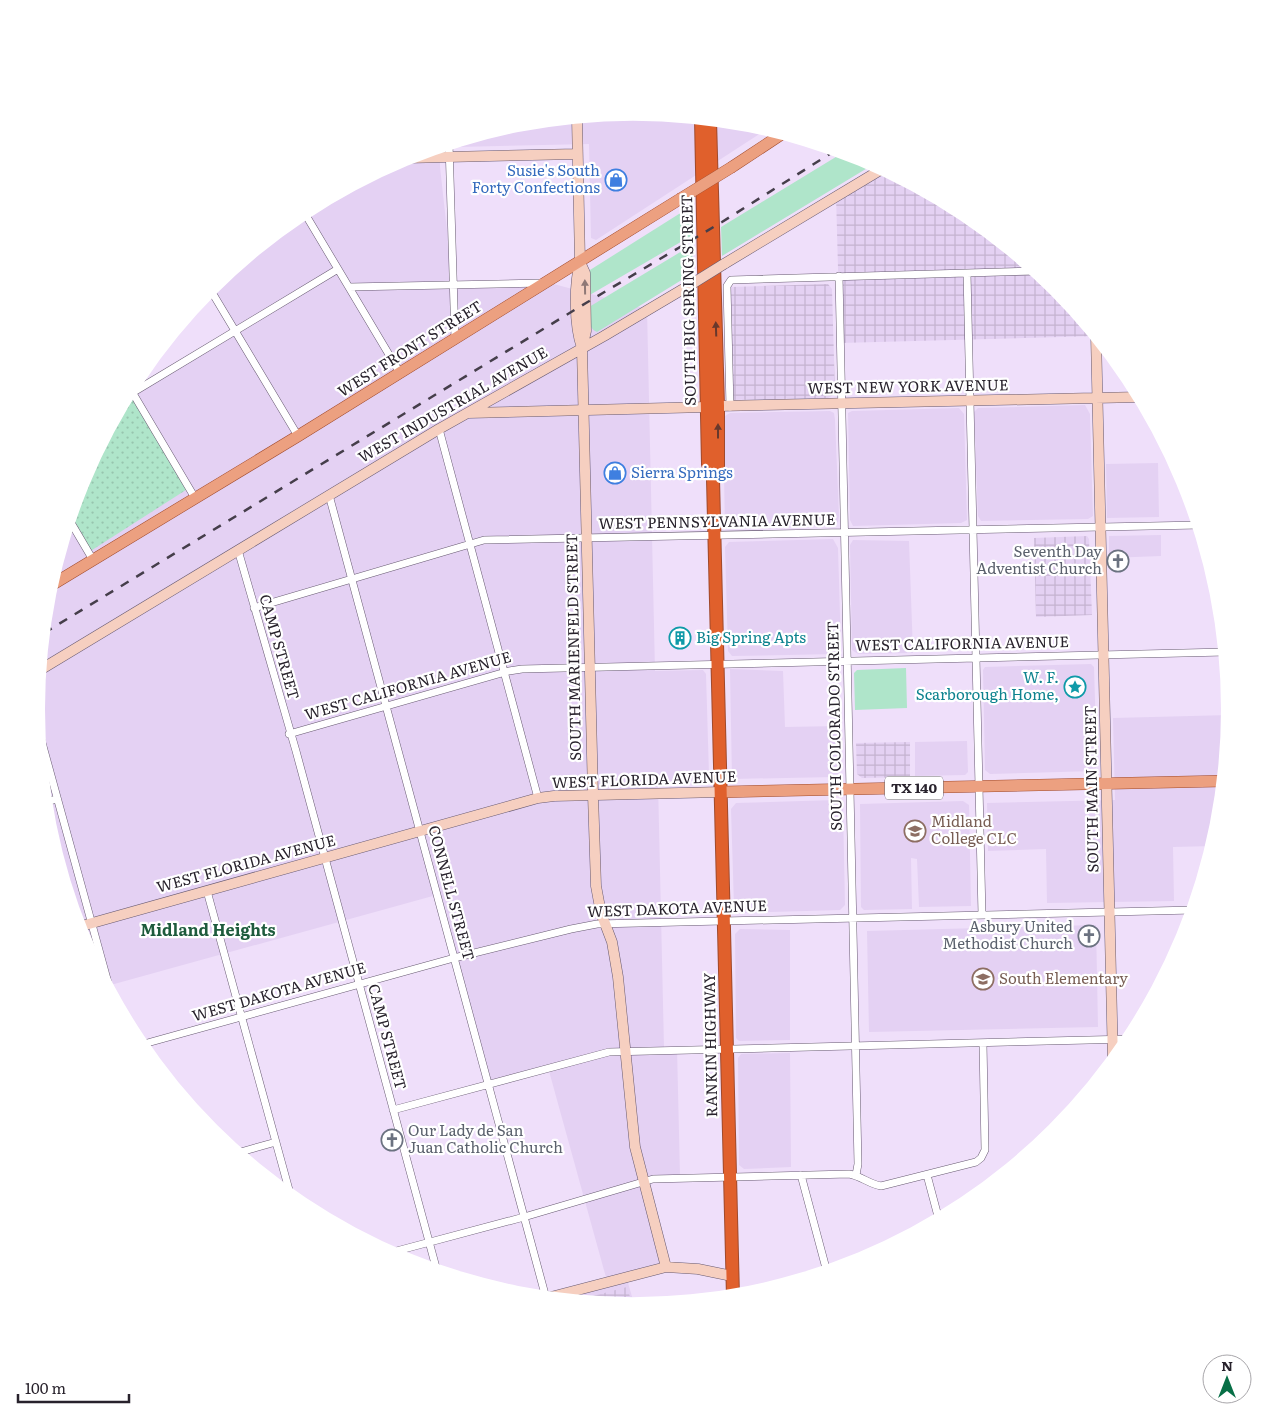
<svg xmlns="http://www.w3.org/2000/svg" width="1267" height="1419" font-family="Literata,serif">
  <style>
    .built { fill: #e4d1f3 }
    .industrial { fill: url(#industrial-grid) }
    .green { fill: #afe5ca }
    .park { fill: url(#park-dots) }
    .lines { fill: none; stroke-linecap: round; stroke-linejoin: round }
    .street-casing { stroke: #675a71; stroke-width: 8 }
    .secondary-casing { stroke: #675a71; stroke-width: 11 }
    .primary-casing { stroke: #a04a2c; stroke-width: 12 }
    .highway-casing { stroke: #a04a2c; stroke-width: 14 }
    .street { stroke: #fff; stroke-width: 7 }
    .secondary { stroke: #f6cfc0; stroke-width: 10 }
    .primary { stroke: #eca080; stroke-width: 11 }
    .highway { stroke: #e0602c; stroke-width: 12 }
    .rail { stroke: #453e4a; stroke-width: 2.5; stroke-dasharray: 9 9; stroke-linecap: butt }
    .secondary-bridge-casing { stroke: #675a71; stroke-width: 11; stroke-linecap: butt }
    .primary-bridge-casing { stroke: #a04a2c; stroke-width: 12; stroke-linecap: butt }
    .secondary-bridge { stroke: #f6cfc0; stroke-width: 10 }
    .primary-bridge { stroke: #eca080; stroke-width: 11 }
    .oneway { fill: #8f7876 }
    .oneway2 { fill: #68382c }
    .labels { text-anchor: middle; stroke-width: 4.5; stroke-linejoin: round; paint-order: stroke }
    .shield { fill: #fff; stroke: #68646b; stroke-width: 1 }
    .shield-label { font-size: 14px; font-weight: bold; fill: #28222c }
    .shop-label { font-size: 15px; fill: #366cbe; stroke: #fff; text-anchor: end }
    .street-label { font-size: 15px; fill: #28222c; stroke: #fff }
    .worship-label { font-size: 15px; fill: #5b616d; stroke: #fff; text-anchor: end }
    .culture-label { font-size: 15px; fill: #0d838f; stroke: #fff; text-anchor: start }
    .education-label { font-size: 15px; fill: #785e54; stroke: #fff; text-anchor: start }
    .neighbourhood-label { font-size: 16px; font-weight: bold; fill: #1e5b3d; stroke: #fff }
  </style>
  <defs>
    <pattern id="industrial-grid" width="8" height="8" patternUnits="userSpaceOnUse" patternTransform="scale(1.25)"><rect width="8" height="8" fill="#e4d1f3"/><path d="M0 4h8M4 0v8" fill="none" stroke="#c4b3d0"/></pattern>
    <pattern id="park-dots" width="8" height="8" patternUnits="userSpaceOnUse" patternTransform="scale(1.25)"><rect width="8" height="8" fill="#afe5ca"/><path d="M2 2h.1M6 6h.1" fill="none" stroke="#97c4ae" stroke-width="1.8" stroke-linecap="round"/></pattern>
  </defs>
  <rect width="100%" height="100%" fill="#efdffa"/>
  <path class="built" d="M634 112 750 124 767 129 596 240 591 238 589 144 457 147V142L517 124Z
    M440 147V167L453 285 550 283 647 309 655 671 703 670 706 674 709 775 704 780 658 782 664 1048H677L680 1176 643 1177 667 1265 626 1276 635 1307 570 1300 568 1292 607 1281 549 1071 490 1087 440 894 107 986 82 938 48 826 36 710 48 593 75 503 133 393 235 331 211 287 302 213 405 158Z
    M1085 405 1090 414 1093 516 1088 519 981 521 978 516 974 412 978 408Z
    M959 408 964 414 967 520 961 523 853 526 850 520 848 413 852 411Z
    M830 411 834 413 835 420 839 516 838 522 832 526 725 528 723 421 725 416 730 413Z
    M1158 463 1159 517 1107 518 1106 464Z
    M1161 535V556L1109 558V536Z
    M833 539 838 548 841 649 835 654 732 656 728 651 725 547 729 542Z
    M853 540 909 541 913 653 858 654 852 650 850 545Z
    M1091 664 1094 667 1097 766 1094 771 990 774 985 770 983 670 985 667Z
    M730 669 783 671 785 727 839 726 840 773 834 777 732 779Z
    M1230 715 1219 826 1213 846 1173 847 1174 901 1047 903 1046 849 988 851 987 803 1115 800 1113 718Z
    M967 741 968 772 965 775 915 776V742Z
    M835 800 843 808 845 905 840 910 738 913 734 906 731 809 736 803Z
    M963 801 969 805 971 906 919 907 917 859 911 858 912 909 864 910 861 907 860 804Z
    M1096 925 1098 1027 869 1032 867 931Z
    M740 929 790 930V1040L739 1041 736 1038 735 934Z
    M790 1053 791 1167 744 1169 739 1165 738 1058 741 1054Z"/>
  <path class="industrial" d="M880 168 966 213 1056 287 1096 336 840 343 836 194Z
    M828 284 832 289 835 394 828 398 733 400 731 287Z
    M1087 536 1089 539 1092 615 1036 617 1034 538Z
    M910 742V777L862 778 857 774 856 743Z
    M627 1287 633 1307 574 1301Z"/>
  <path class="green" d="M844 152 862 158 874 164 722 256 721 227Z
    M690 207 691 236 588 296V273L590 270Z
    M692 245 693 273 597 332C587 328 589 316 589 307Z
    M906 668 907 708 855 710 854 673 857 670Z"/>
  <path class="park" d="M132 393 189 488 89 552 70 521 82 481 127 396Z"/>
  <g class="lines">
    <g class="street-casing">
      <path id="street" d="M449 144 455 339
        M304 212 400 373
        M967 273 982 915
        M839 276 858 1164 856 1175
        M349 287 543 283
        M210 289 298 436
        M131 390 195 498
        M127 396 338 269
        M730 407 727 286 731 280 1036 271
        M439 429 538 798
        M329 495 546 1298
        M70 521 93 560
        M238 550 296 751 437 1271
        M254 608 484 540 1199 525
        M38 728 110 990
        M289 734 509 671 522 669 1225 652
        M45 802 57 799
        M207 891 291 1197
        M140 1045 454 958 571 929 597 924 1194 910
        M393 1110 609 1052 1131 1039
        M237 1153 276 1142
        M801 1175 827 1272
        M927 1175 939 1220
        M389 1253 524 1217 653 1179 849 1174C861 1176 869 1184 881 1186L976 1162 981 1158 985 1150 983 1043"/>
    </g>
    <g class="secondary-casing">
      <path id="secondary" d="M577 118 580 262C574 285 574 325 582 348
        M405 158 577 154
        M580 262 585 273 586 331 582 349 593 795 596 886 601 913 612 942 618 977 635 1147 666 1267
        M724 264 882 169
        M1096 336 1113 1062
        M718 406 1140 397
        M468 413 707 407
        M40 670 439 429 604 336 695 282
        M78 927 538 798 554 796 721 792
        M547 1298 666 1267 698 1269 732 1276"/>
    </g>
    <g class="primary-casing">
      <path id="primary" d="M732 167 782 134
        M50 586 298 436 680 199
        M721 792 1224 781"/>
    </g>
    <g class="highway-casing">
      <path id="highway" d="M701 119 708 464 713 479 733 1297
        M710 120 718 406V467L713 479"/>
    </g>
    <use href="#street" class="street"/>
    <use href="#secondary" class="secondary"/>
    <use href="#primary" class="primary"/>
    <use href="#highway" class="highway"/>
    <path class="rail" d="M44 633 586 303 722 222 836 150"/>
    <g class="secondary-bridge-casing">
      <path id="secondary-bridge" d="M695 282 724 264"/>
    </g>
    <g class="primary-bridge-casing">
      <path id="primary-bridge" d="M680 199 732 167"/>
    </g>
    <use href="#secondary-bridge" class="secondary-bridge"/>
    <use href="#primary-bridge" class="primary-bridge"/>
  </g>
  <defs><path id="oneway-solid" d="M-6-.8H1V-3.2L6.5 0L1 3.2V.8H-6Z" transform="scale(1.25)"/></defs>
  <use class="oneway" href="#oneway-solid" transform="translate(585 287) rotate(-91)"/>
  <g class="oneway2">
    <use href="#oneway-solid" transform="translate(716 329) rotate(-92)"/>
    <use href="#oneway-solid" transform="translate(718 431) rotate(-90)"/>
  </g>
  <defs>
    <g id="shop-ring" transform="scale(1.125)"><circle r="9.5" fill="#fff" stroke="#3f7fe0" stroke-width="1.5"/><path d="M-5-2.5h2.3a2.7 3.5 0 0 1 5.4 0H5L5.5 6h-11ZM-1.5-2.5h3a1.5 2.3 0 0 0-3 0Z" fill="#3f7fe0"/></g>
    <g id="church-ring" transform="scale(1.125)"><circle r="9.5" fill="#fff" stroke="#6b7280" stroke-width="1.5"/><path d="M-1.2-6h2.4v3.5h3.3v2.4h-3.3V6h-2.4V-.1h-3.3v-2.4h3.3Z" fill="#6b7280"/></g>
    <g id="building-ring" transform="scale(1.125)"><circle r="9.5" fill="#fff" stroke="#0f9aa8" stroke-width="1.5"/><path d="M-4-6H4V6H1V3H-1V6H-4ZM-2.5-4.3h1.7v1.8h-1.7ZM.8-4.3h1.7v1.8H.8ZM-2.5-1h1.7V.8h-1.7ZM.8-1h1.7V.8H.8Z" fill="#0f9aa8"/></g>
    <g id="sight-ring" transform="scale(1.125)"><circle r="9.5" fill="#fff" stroke="#0f9aa8" stroke-width="1.5"/><path d="M0-6L1.8-2.2L6-1.7L2.9 1.2L3.7 5.4L0 3.3L-3.7 5.4L-2.9 1.2L-6-1.7L-1.8-2.2Z" fill="#0f9aa8"/></g>
    <g id="university-ring" transform="scale(1.125)"><circle r="9.5" fill="#fff" stroke="#8d6e63" stroke-width="1.5"/><path d="M0-5L7-2L0 1L-7-2ZM-4 1L0 2.5L4 1V4Q0 6-4 4Z" fill="#8d6e63"/></g>
    <g id="school-ring" transform="scale(1.125)"><circle r="9.5" fill="#fff" stroke="#8d6e63" stroke-width="1.5"/><path d="M0-5L7-2L0 1L-7-2ZM-4 1L0 2.5L4 1V4Q0 6-4 4Z" fill="#8d6e63"/></g>
  </defs>
  <g fill-rule="evenodd">
    <use href="#shop-ring" x="616" y="180"/>
    <use href="#shop-ring" x="615" y="473"/>
    <use href="#church-ring" x="1118" y="561"/>
    <use href="#building-ring" x="680" y="638"/>
    <use href="#sight-ring" x="1075" y="687"/>
    <use href="#university-ring" x="915" y="831"/>
    <use href="#church-ring" x="1089" y="936"/>
    <use href="#school-ring" x="983" y="979"/>
    <use href="#church-ring" x="392" y="1140"/>
  </g>
  <g class="labels">
    <rect class="shield" x="885" y="776.5" width="58" height="23" rx="4"/>
    <g class="shield-label">
      <text x="914" y="793">TX 140</text>
    </g>
    <g class="shop-label">
      <text x="600" y="176">Susie's South<tspan x="600" dy="17">Forty Confections</tspan></text>
      <text x="631" y="478" text-anchor="start">Sierra Springs</text>
    </g>
    <g class="street-label">
      <text transform="translate(689 300) rotate(-91)" y="5">SOUTH BIG SPRING STREET</text>
      <text transform="translate(410 349) rotate(-32)" y="5">WEST FRONT STREET</text>
      <text transform="translate(908 387) rotate(-1)" y="5">WEST NEW YORK AVENUE</text>
      <text transform="translate(453 405) rotate(-30)" y="5">WEST INDUSTRIAL AVENUE</text>
      <text transform="translate(717 522) rotate(-1)" y="5">WEST PENNSYLVANIA AVENUE</text>
      <text transform="translate(962 644) rotate(-1)" y="5">WEST CALIFORNIA AVENUE</text>
      <text transform="translate(279 647) rotate(74)" y="5">CAMP STREET</text>
      <text transform="translate(574 647) rotate(-91)" y="5">SOUTH MARIENFELD STREET</text>
      <text transform="translate(408 686) rotate(-16)" y="5">WEST CALIFORNIA AVENUE</text>
      <text transform="translate(835 726) rotate(-91)" y="5">SOUTH COLORADO STREET</text>
      <text transform="translate(644 780) rotate(-2)" y="5">WEST FLORIDA AVENUE</text>
      <text transform="translate(1092 789) rotate(-91)" y="5">SOUTH MAIN STREET</text>
      <text transform="translate(246 864) rotate(-15)" y="5">WEST FLORIDA AVENUE</text>
      <text transform="translate(451 893) rotate(75)" y="5">CONNELL STREET</text>
      <text transform="translate(677 909) rotate(-2)" y="5">WEST DAKOTA AVENUE</text>
      <text transform="translate(279 992) rotate(-16)" y="5">WEST DAKOTA AVENUE</text>
      <text transform="translate(387 1037) rotate(75)" y="5">CAMP STREET</text>
      <text transform="translate(711 1045) rotate(-91)" y="5">RANKIN HIGHWAY</text>
    </g>
    <g class="worship-label">
      <text x="1102" y="557">Seventh Day<tspan x="1102" dy="17">Adventist Church</tspan></text>
      <text x="1073" y="932">Asbury United<tspan x="1073" dy="17">Methodist Church</tspan></text>
      <text x="408" y="1136" text-anchor="start">Our Lady de San<tspan x="408" dy="17">Juan Catholic Church</tspan></text>
    </g>
    <g class="culture-label">
      <text x="696" y="643">Big Spring Apts</text>
      <text x="1059" y="683" text-anchor="end">W. F.<tspan x="1059" dy="17">Scarborough Home,</tspan></text>
    </g>
    <g class="education-label">
      <text x="931" y="827">Midland<tspan x="931" dy="17">College CLC</tspan></text>
      <text x="999" y="984">South Elementary</text>
    </g>
    <g class="neighbourhood-label">
      <text x="208" y="936">Midland Heights</text>
    </g>
  </g>
  <path d="M0 0H1267V1419H0ZM45 709a588 588 0 1 1 1176 0a588 588 0 1 1-1176 0Z" fill="#fff" fill-rule="evenodd"/>
  <g transform="translate(1227 1379)"><circle r="24" fill="#ffffff" stroke="#a9a7ab"/>
  <path d="M0-4L9 19L0 12L-9 19Z" fill="#076f46"/>
  <text y="-8" font-size="14" font-weight="bold" text-anchor="middle" fill="#28222c">N</text>
  </g>
  <path d="M18 1394v8h111v-8" fill="none" stroke="#28222c" stroke-width="2.5"/>
  <text x="25" y="1394" font-size="15" fill="#28222c" stroke="#ffffff" stroke-width="4" paint-order="stroke">100 m</text>
</svg>
